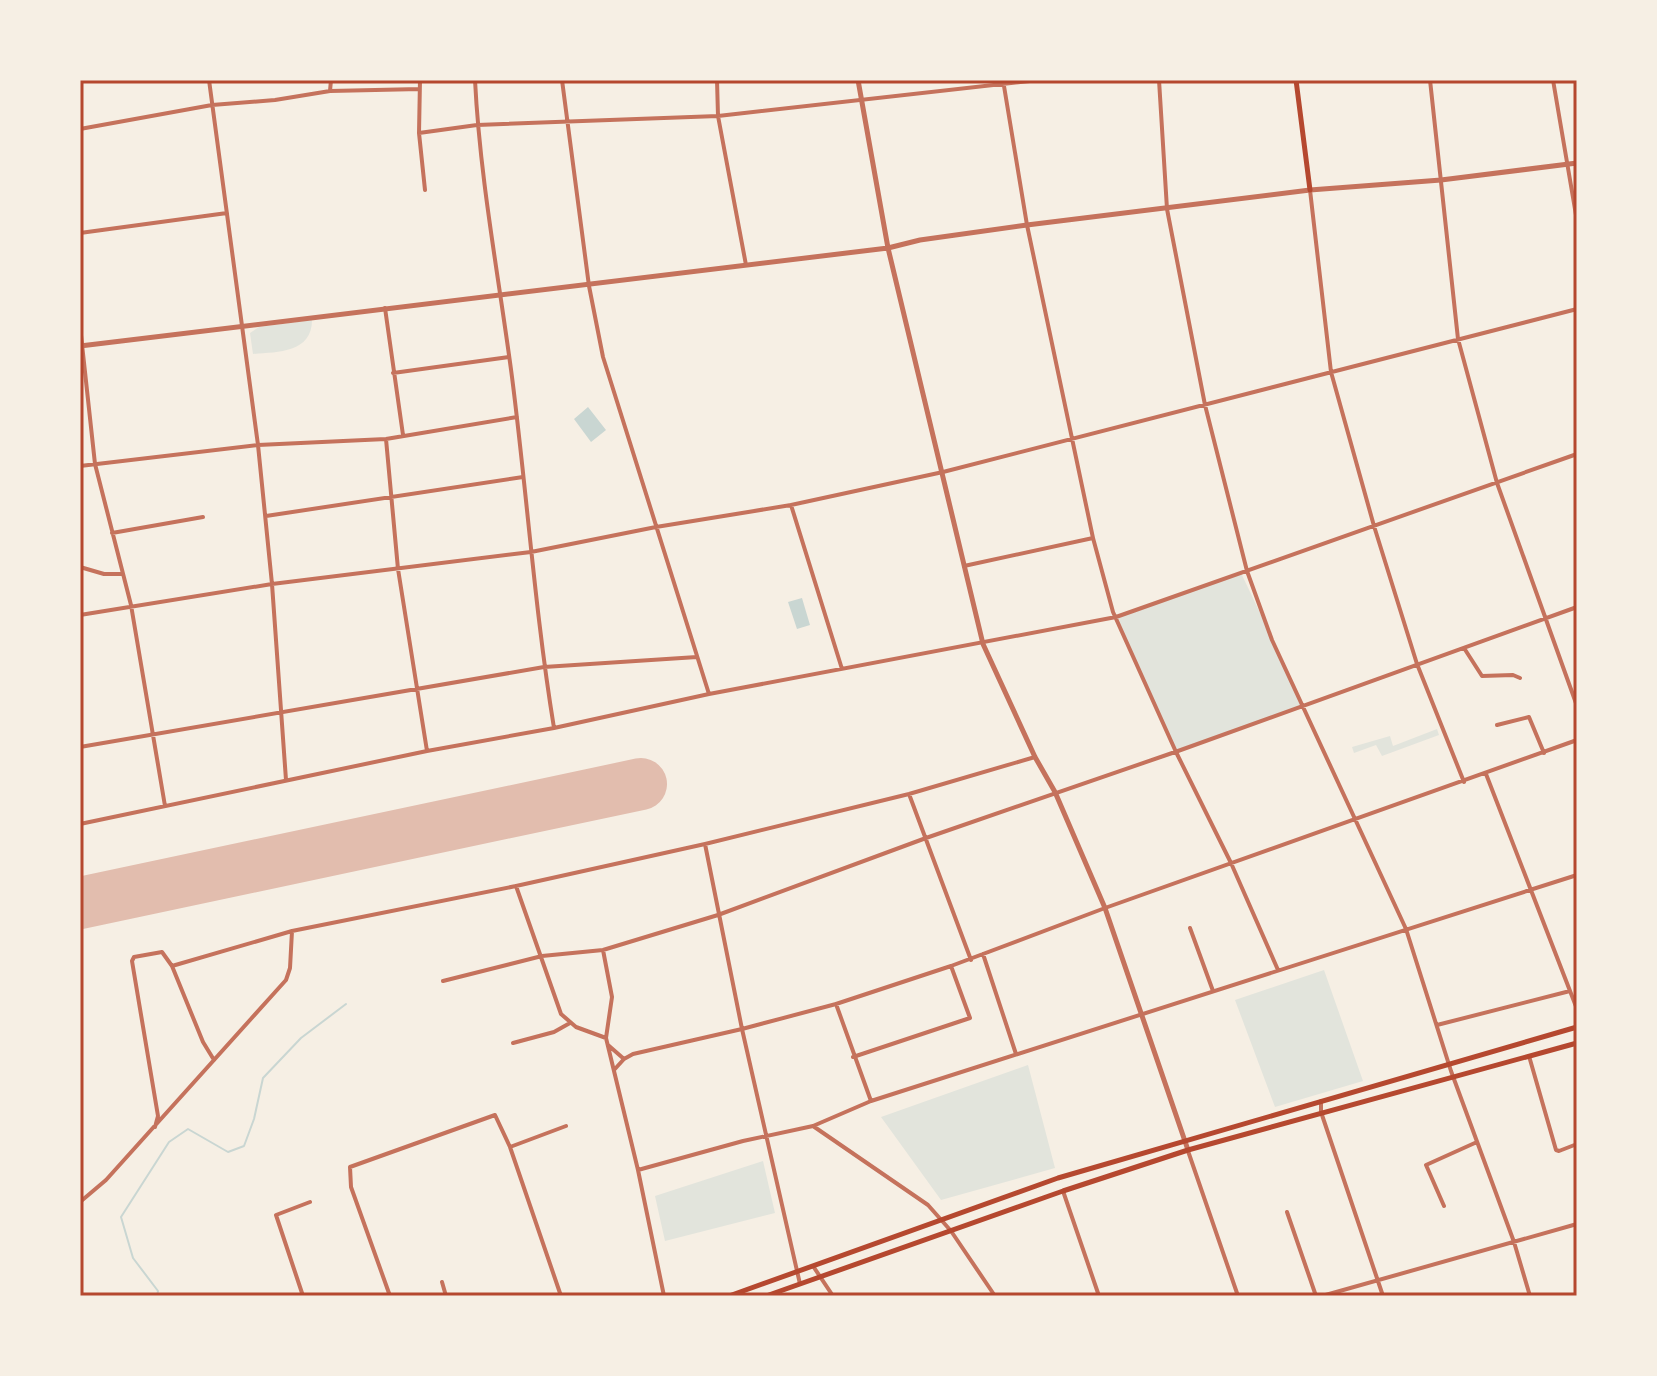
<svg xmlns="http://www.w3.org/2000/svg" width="1657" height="1376" font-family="Quicksand,sans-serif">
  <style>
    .green { fill: #e2e4dc }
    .water { fill: #c9d6d2 }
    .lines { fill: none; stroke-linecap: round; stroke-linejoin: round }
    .stream { stroke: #c9d6d2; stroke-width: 2 }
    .runway { stroke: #e2bdae; stroke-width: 52 }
    .minor { stroke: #c5725c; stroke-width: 4 }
    .tertiary { stroke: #c5725c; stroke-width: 5 }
    .secondary { stroke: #b5482f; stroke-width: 5 }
    .neatline { fill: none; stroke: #b5482f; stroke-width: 3 }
  </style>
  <rect width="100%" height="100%" fill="#f6efe4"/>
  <path class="green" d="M312 320C312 353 277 352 253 354L250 333 259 327Z
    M1241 573 1304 705 1176 752 1116 617Z
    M1437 729 1439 735 1382 756 1376 745 1354 753 1352 747 1390 736 1393 746Z
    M1324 970 1363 1081 1275 1107 1235 1000Z
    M1028 1065 1055 1168 941 1200 881 1117Z
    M763 1161 775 1213 665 1241 655 1196Z"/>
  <path class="water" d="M588 407 606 430 591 442 574 419Z
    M802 598 810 625 797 629 788 602Z"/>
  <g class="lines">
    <path class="stream" d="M157 1296 158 1291 133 1258 121 1217 169 1142 188 1129 228 1152 244 1146 254 1119 263 1078 301 1038 346 1004"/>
    <path class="runway" d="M80 903 641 784"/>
    <path class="minor" d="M209 80 258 445 272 584 286 780
      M420 80 419 133 425 190
      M475 80C480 180 499 278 512 377 527 494 535 612 554 728
      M562 80 589 286 603 357 709 694
      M717 80 718 116 746 265
      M1003 80 1027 225 1093 538 1113 612 1176 752 1231 863 1278 970
      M1159 80 1167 209 1205 405 1247 571 1272 640 1406 929 1451 1071 1514 1242 1530 1296
      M1430 80 1458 339 1497 483 1577 706
      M1553 80 1577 221
      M330 91 331 80
      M80 129 212 105 275 100 330 91 420 89
      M419 133 477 125 718 116 1039 80
      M1310 190 1331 372 1374 526 1417 664 1464 782
      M80 233 227 213
      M385 308 403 435
      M80 326 95 464 131 605 165 806
      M393 373 509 357
      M386 439 398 569 427 751
      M80 466 258 445 386 439 517 417
      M791 505 842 669
      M266 516 523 477
      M112 533 203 517
      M964 566 1093 538
      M80 567 104 574H123
      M80 615 272 584 531 552 656 527 791 505 943 472 1577 309
      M1464 648 1482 676 1513 675 1520 678
      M1497 725 1529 717 1544 753
      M80 747 544 667 697 657
      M1486 774 1577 1009
      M909 794 971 960
      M80 824 427 751 554 728 709 694 1116 617 1577 454
      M705 844 742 1029 800 1284
      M516 886 561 1014 576 1027 606 1038 638 1170 664 1296
      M1190 928 1213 991
      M603 950 612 997 606 1038
      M983 954 1016 1054
      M172 966 203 1042 214 1060
      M443 981 542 956 603 950 718 915 926 838 1178 751 1577 607
      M836 1004 871 1101
      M1437 1025 1570 991
      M513 1043 554 1032 570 1023
      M608 1045 624 1059
      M1529 1056 1556 1150 1559 1151 1577 1144
      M853 1057 970 1018 951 966
      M614 1070 624 1059 633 1054 742 1029 836 1004 951 966 1105 908 1577 740
      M1321 1101V1112L1383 1296
      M813 1126 928 1205 951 1231 995 1296
      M155 1127 158 1116 132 961 134 957 162 952 172 966 292 931 516 886 705 844 909 794 1035 757
      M510 1147 566 1126
      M1188 1151 1238 1296
      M638 1170 743 1141 813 1126 871 1101 1577 875
      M1063 1191 1099 1296
      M80 1202 106 1180 286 980 290 968 292 931
      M1444 1206 1426 1165 1477 1142
      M1287 1212 1316 1296
      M813 1266 833 1296
      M442 1282 446 1296
      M303 1296 276 1215 310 1202
      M390 1296 351 1187 350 1167 495 1115 510 1147 561 1296
      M1322 1296 1577 1224"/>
    <path class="tertiary" d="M858 80 888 248 983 644 1035 757 1055 792 1105 908 1188 1150
      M80 346 888 248 920 240 1027 225 1310 190 1441 180 1577 163"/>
    <path class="secondary" d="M1296 80 1310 190
      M729 1296 1058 1178 1577 1027
      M766 1296 1063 1191 1188 1150 1577 1043"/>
  </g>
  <rect width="1657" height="1376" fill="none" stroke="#f6efe4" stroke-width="164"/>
  <rect x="82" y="82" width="1493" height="1212" class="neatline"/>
</svg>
